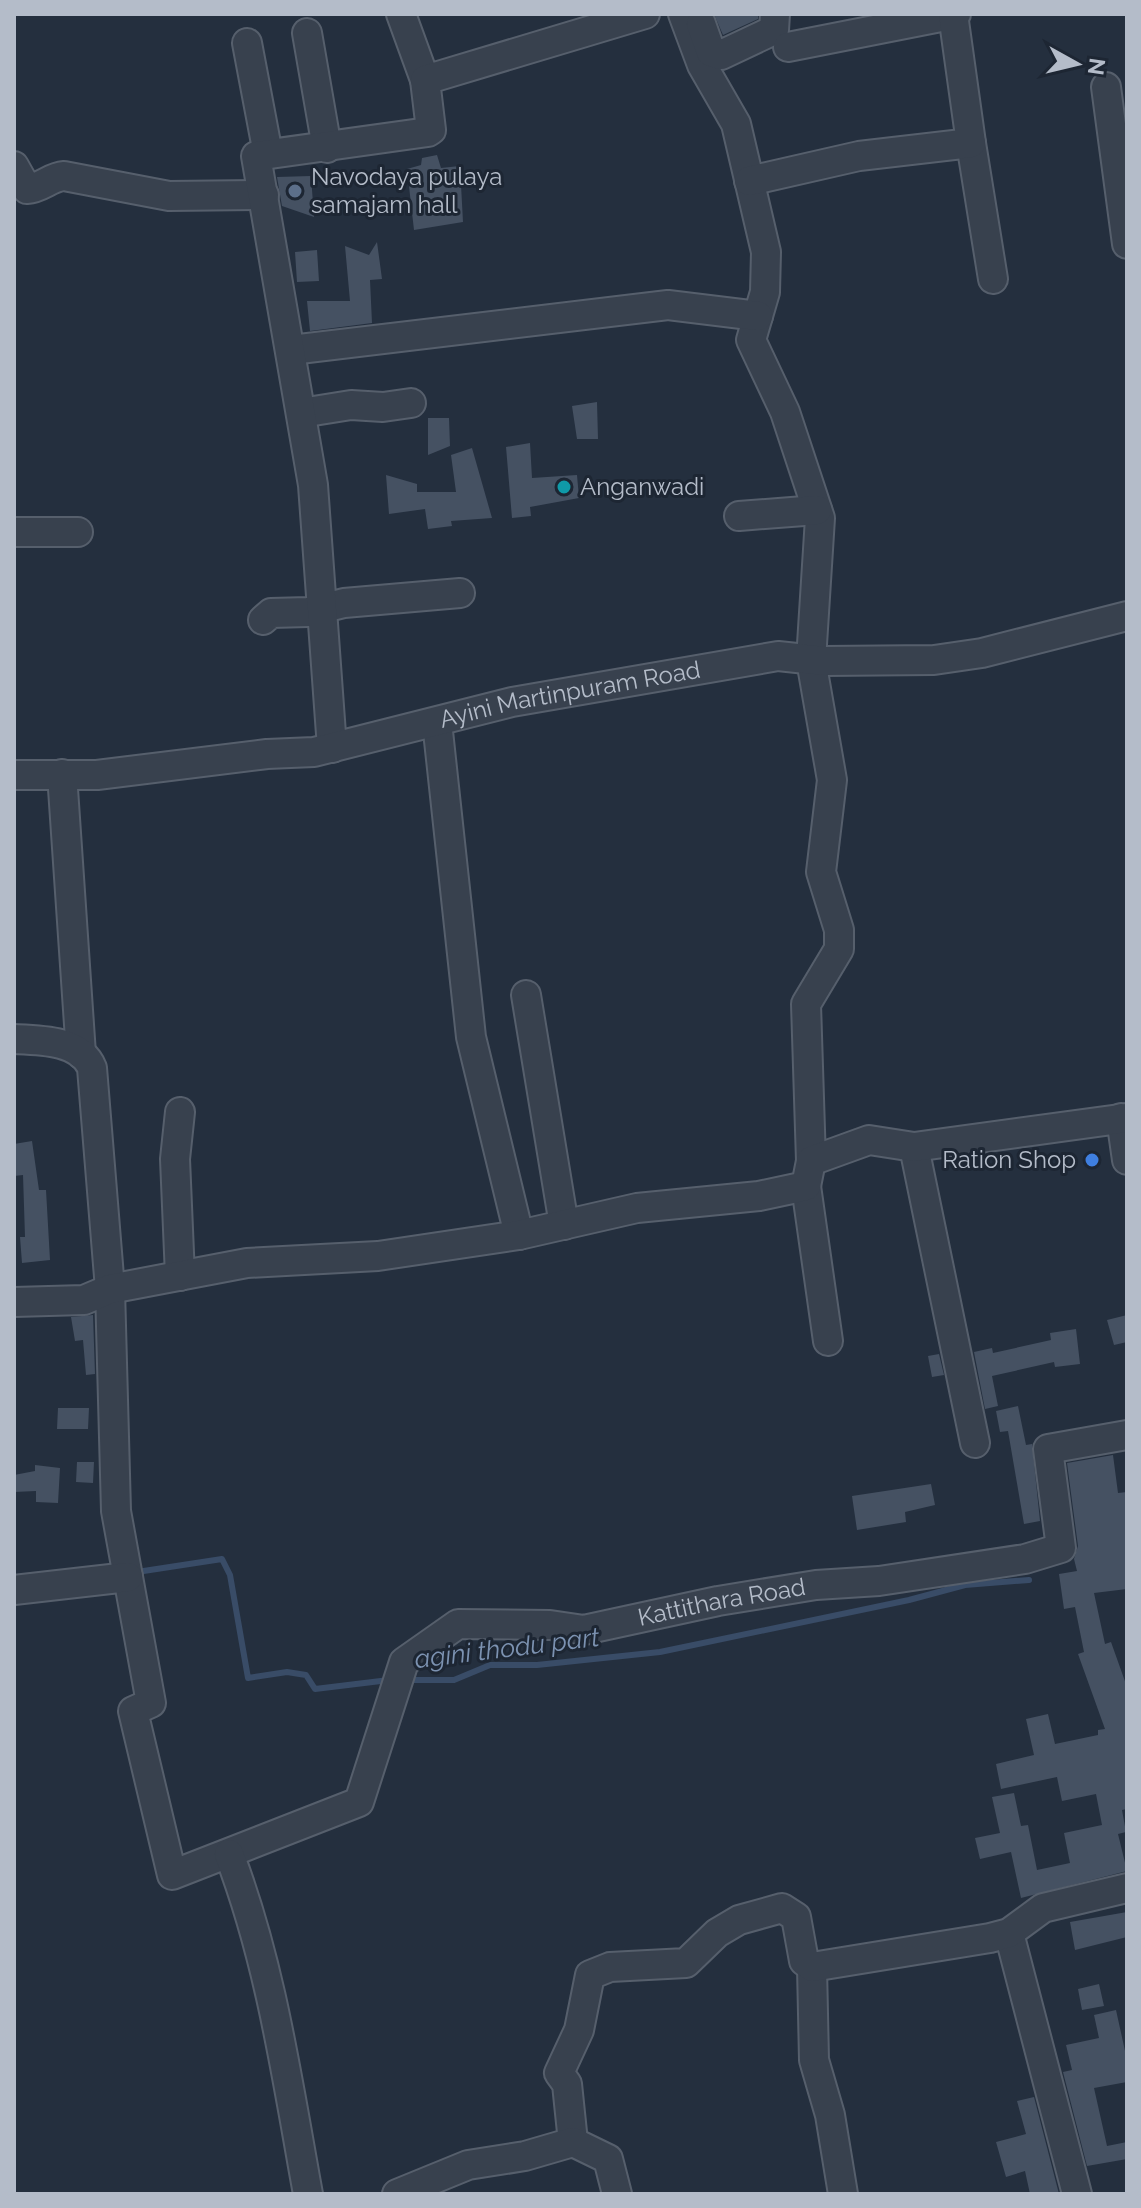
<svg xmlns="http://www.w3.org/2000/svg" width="1141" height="2208" font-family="Raleway,sans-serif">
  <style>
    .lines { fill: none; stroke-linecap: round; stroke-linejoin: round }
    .stream { stroke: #394c67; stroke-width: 6 }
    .building { fill: #455162 }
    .minor-casing { stroke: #565f6c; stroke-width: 32 }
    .minor { stroke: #38414e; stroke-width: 28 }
    .service-dot { fill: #5c6f8a; stroke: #1d2633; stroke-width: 3 }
    .culture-dot { fill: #0f9aa8; stroke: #1d2633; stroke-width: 3 }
    .shop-dot { fill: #3f7fe0; stroke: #1d2633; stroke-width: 3 }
    .labels { text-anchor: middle; stroke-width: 6; stroke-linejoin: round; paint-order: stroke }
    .poi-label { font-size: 24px; fill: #b4bcc9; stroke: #1d2633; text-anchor: start }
    .street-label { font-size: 24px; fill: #b4bcc9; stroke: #1d2633 }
    .water-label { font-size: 26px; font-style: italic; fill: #7c92b1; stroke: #1d2633 }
  </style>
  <rect width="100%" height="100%" fill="#242f3e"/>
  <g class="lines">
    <path class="stream" d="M137 1572 222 1559 230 1575 248 1678 287 1672 306 1675 315 1689 389 1680
      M409 1680H454L490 1665H537L660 1652 909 1600 965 1585 1029 1580"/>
  </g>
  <path class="building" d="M714 14H758V19L723 35Z
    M437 155 441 168 460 166 463 222 414 230 407 169 421 165 422 158Z
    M311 176 314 217 282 206 277 177Z
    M377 242 382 279 370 280 372 323 310 331 307 301H350L345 246 369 255Z
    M317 250 319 281 297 282 295 252Z
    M597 402 598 439H577L572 406Z
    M428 418H449L450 446 428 455Z
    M530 443 532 478 577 475 579 498 530 507 531 516 512 518 506 447Z
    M472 448 492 518 451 521 452 526 428 529 425 509 389 514 386 475 417 484V492H456L451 455Z
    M32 1141 39 1190H46L50 1260 22 1263 20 1237H25L23 1175 14 1176V1144Z
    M93 1315 95 1374 86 1375 83 1340 75 1341 71 1317Z
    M1127 1315V1342L1114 1345 1107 1320Z
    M1076 1329 1080 1364 1055 1367 1054 1362 992 1376 998 1406 985 1409 974 1352 992 1348 993 1353 1051 1340 1050 1333Z
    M939 1354 944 1375 932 1377 928 1356Z
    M1018 1406 1026 1445 1032 1444 1040 1521 1024 1524 1008 1431 1000 1432 996 1411Z
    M58 1408H89L88 1429H57Z
    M1113 1455 1118 1493 1127 1492V1589L1094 1593 1105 1644 1111 1642 1127 1687V1809L1122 1810 1126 1832 1118 1834 1127 1871 1021 1898 1011 1852 980 1859 975 1838 1000 1833 992 1797 1014 1793 1021 1826 1028 1825 1037 1870 1070 1863 1064 1833 1102 1825 1096 1794 1062 1801 1057 1777 1001 1789 996 1764 1034 1755 1026 1719 1048 1714 1055 1744 1098 1735V1730L1105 1729 1078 1654 1084 1652 1075 1607 1064 1609 1059 1574 1077 1571 1074 1559 1078 1546 1067 1463Z
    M77 1462H94L93 1483 76 1482Z
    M35 1465 60 1468 58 1503 36 1502V1491L14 1492V1475L35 1471Z
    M931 1484 935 1505 905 1512 906 1522 857 1530 852 1496Z
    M1127 1912V1937L1075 1950 1070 1922Z
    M1099 1984 1104 2006 1082 2010 1078 1989Z
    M1116 2010 1127 2060V2082L1094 2088 1107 2146 1127 2142V2159L1087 2166 1063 2072 1072 2070 1066 2045 1099 2038 1094 2015Z
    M1034 2097 1059 2194H1030L1025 2171 1006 2177 996 2142 1026 2134 1017 2101Z"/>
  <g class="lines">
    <g class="minor-casing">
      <g id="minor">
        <path d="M401 14 425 80"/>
        <path d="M683 14 702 65 736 124 766 252 765 292 751 340 785 412 820 518 811 660 832 780 821 872 839 930V949L806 1004 811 1161"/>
        <path d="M701 24 711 52 721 55 774 30 775 14"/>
        <path d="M307 33 327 148"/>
        <path d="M247 43 268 154"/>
        <path d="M788 47 956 14"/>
        <path d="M1106 87 1127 244"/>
        <path d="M971 143 993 279"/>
        <path d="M14 166 27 189C42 188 50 177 64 176L169 196 264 195"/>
        <path d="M749 181 859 156 971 143 953 14"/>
        <path d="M291 350 668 305 758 316"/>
        <path d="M301 413 351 405 383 407 411 403"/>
        <path d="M739 516 817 510"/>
        <path d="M14 532H78"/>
        <path d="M263 620 271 613 308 612 344 603 460 593"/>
        <path d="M437 722 471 1037 519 1235"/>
        <path d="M332 748 313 485 256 156 428 132 431 130 425 80 645 14"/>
        <path d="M62 774 81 1054"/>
        <path id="s1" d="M14 775H97L267 754 314 752 512 702 778 656 825 661 934 660 982 653 1127 616"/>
        <path d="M526 995 564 1225"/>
        <path id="s2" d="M14 1039C40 1040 81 1040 92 1068L110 1289 116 1511 151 1703 133 1711 172 1875 359 1802 404 1662 458 1624 550 1625 584 1630 718 1601 816 1585 879 1581 1025 1559 1061 1548 1048 1449 1127 1435"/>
        <path d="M180 1112 175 1159 180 1276"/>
        <path d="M1121 1118 1127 1160"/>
        <path d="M914 1147 975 1443"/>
        <path d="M806 1186 828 1341"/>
        <path d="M14 1302 84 1300 110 1289 247 1263 378 1256 519 1235 637 1208 759 1196 806 1186 811 1161 869 1140 914 1147 1127 1118"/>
        <path d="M14 1590 128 1577"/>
        <path d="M229 1854C271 1964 287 2079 308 2194"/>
        <path d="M1009 1933 1077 2194"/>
        <path d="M812 1967 814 2060 830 2115 843 2194"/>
        <path d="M573 2142 567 2084 559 2073 579 2030 590 1975 610 1967 686 1963 717 1933 739 1920 782 1908 796 1917 804 1961 812 1967 990 1938 1009 1933 1043 1908 1127 1888"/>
        <path d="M397 2194 468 2165 525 2156 573 2142 608 2159 617 2194"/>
      </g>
    </g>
    <use href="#minor" class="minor"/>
  </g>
  <circle class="service-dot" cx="295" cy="191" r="8"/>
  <circle class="culture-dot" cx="564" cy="487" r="8"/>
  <circle class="shop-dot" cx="1092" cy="1160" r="8"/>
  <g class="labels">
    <g class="poi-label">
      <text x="311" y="185">Navodaya pulaya<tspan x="311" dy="28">samajam hall</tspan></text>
      <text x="580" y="495">Anganwadi</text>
      <text x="1076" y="1168" text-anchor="end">Ration Shop</text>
    </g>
    <g class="street-label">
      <text dy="8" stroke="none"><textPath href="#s1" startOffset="564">Ayini Martinpuram Road</textPath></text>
      <text dy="8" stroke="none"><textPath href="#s2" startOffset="1596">Kattithara Road</textPath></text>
    </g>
    <g class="water-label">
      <text transform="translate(507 1648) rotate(-7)" y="9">agini thodu part</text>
    </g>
  </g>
  <rect width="1141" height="2208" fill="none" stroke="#b4bcc9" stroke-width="32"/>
  <g transform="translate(1077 64) rotate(98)" stroke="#1d2633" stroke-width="6" paint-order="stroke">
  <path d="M0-6L14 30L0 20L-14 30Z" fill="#b4bcc9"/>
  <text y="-12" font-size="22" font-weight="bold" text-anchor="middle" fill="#b4bcc9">N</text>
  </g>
</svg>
